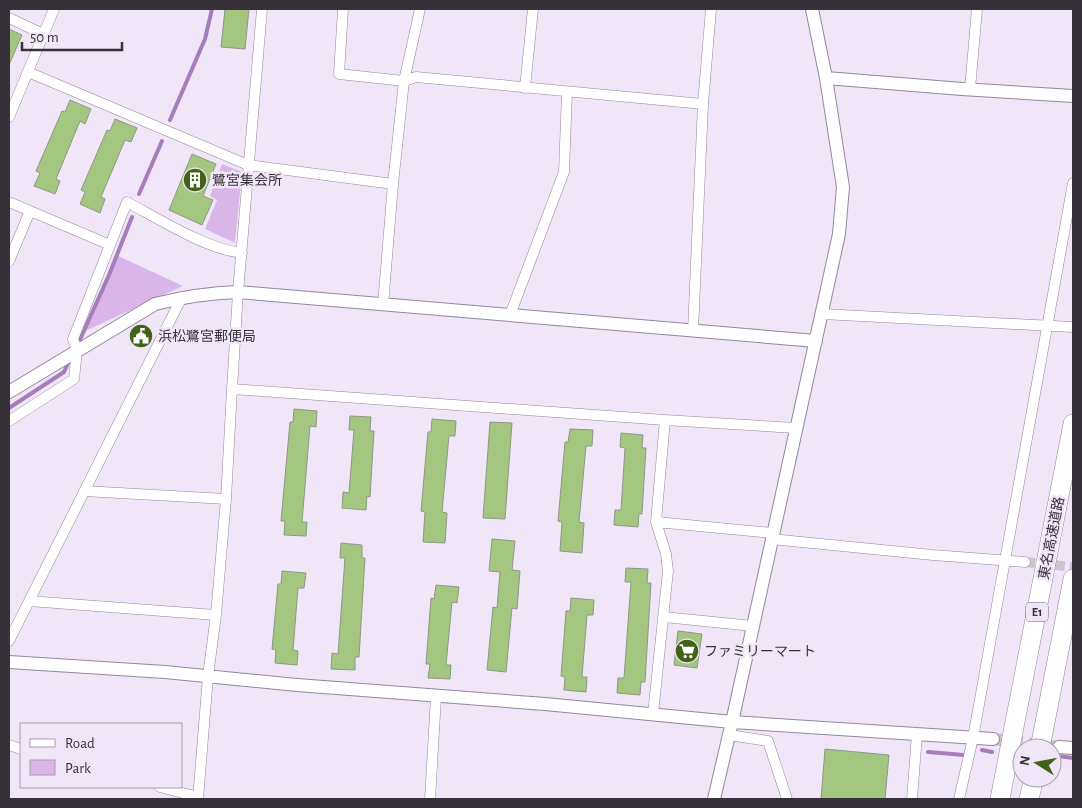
<svg xmlns="http://www.w3.org/2000/svg" width="1082" height="808" font-family="'Alegreya Sans','Noto Sans JP',sans-serif">
  <style>
    .green { fill: #d8b6e9 }
    .lines { fill: none; stroke-linecap: round; stroke-linejoin: round }
    .stream { stroke: #a67dbb; stroke-width: 4 }
    .building { fill: #a3c681; stroke: #8f9887 }
    .minor-tunnel { stroke: #ccc2d1; stroke-width: 10; stroke-dasharray: 10 5; stroke-linecap: butt }
    .tertiary-tunnel { stroke: #ccc2d1; stroke-width: 12; stroke-dasharray: 12 6; stroke-linecap: butt }
    .minor-casing { stroke: #928897; stroke-width: 11 }
    .tertiary-casing { stroke: #928897; stroke-width: 14 }
    .motorway-casing { stroke: #928897; stroke-width: 20 }
    .minor { stroke: #fff; stroke-width: 10 }
    .tertiary { stroke: #fff; stroke-width: 12 }
    .motorway { stroke: #fff; stroke-width: 19 }
    .labels { text-anchor: middle; stroke-width: 5; stroke-linejoin: round; paint-order: stroke }
    .shield { fill: #f1e6f7; stroke: #6e6771; stroke-width: 1 }
    .shield-label { font-size: 12px; font-weight: bold; fill: #363138 }
    .poi-label { font-size: 14px; fill: #363138; stroke: #f1e6f7; text-anchor: start }
    .street-label { font-size: 14px; fill: #363138; stroke: #f1e6f7 }
  </style>
  <rect width="100%" height="100%" fill="#f1e6f7"/>
  <path class="green" d="M222 164 242 172 235 243 205 229 217 200 210 196Z
    M116 255 183 286 85 331Z"/>
  <g class="lines">
    <path class="stream" d="M170 120 205 39 212 9
      M139 194 162 141
      M78 344 109 275 132 217
      M9 408 64 372 70 359
      M982 750 992 752
      M928 752 964 755
      M1058 756 1073 758"/>
  </g>
  <path class="building" d="M225 9H249L245 49 221 47Z
    M9 29 22 35 9 65Z
    M70 100 91 109 85 124 80 121 56 179 60 181 55 194 34 186 40 173 36 171 62 111 65 112Z
    M115 119 137 128 131 142 125 140 101 197 105 199 100 213 80 204 85 192 81 190 107 130 110 131Z
    M192 154 216 164 203 196 213 200 202 225 169 210Z
    M294 409 317 411 316 427 310 426 302 522H307L306 536 284 535 285 521H281L290 422H293Z
    M350 416 371 417 370 431H374L370 497 367 496 366 510 342 508 343 492 349 493 354 430H349Z
    M432 419 456 421 455 436H449L442 512 447 513 445 543 423 542 425 512 421 511 428 432H431Z
    M490 422 512 423 505 519 483 518Z
    M570 429 593 430 592 446H586L579 522 584 523 582 553 560 551 562 522 558 521 565 442H568Z
    M621 433 643 435 642 448H646L642 514H639L638 527 614 525 615 510H621L625 448 620 447Z
    M492 539 515 541 512 570 520 571 517 609 512 608 506 672 487 670 493 607 497 608 500 572 489 571Z
    M341 543 362 545V558H365L359 657H355V670L331 669 332 653 338 654 345 558H340Z
    M626 568 648 569 647 583H651L645 682H641L640 695 617 693 618 678H624L631 582H625Z
    M282 571 306 573 304 588H298L293 650 298 651 297 665 275 663 276 650 272 649 278 584H281Z
    M436 585 459 587 457 603 452 602 446 665H451L450 679 428 678 430 664H426L431 598 434 599Z
    M571 598 594 600 593 615H587L582 677H587L586 692 564 690 565 677 561 676 566 611H570Z
    M678 631 702 634 697 668 674 665Z
    M825 749 889 755 885 799H821Z"/>
  <g class="lines">
    <path class="minor-tunnel" d="M1025 562 1073 567"/>
    <path class="tertiary-tunnel" d="M993 739 1059 747"/>
    <g class="minor-casing">
      <path id="minor" d="M343 9 339 74 404 81 416 77 703 104
        M9 18 43 34
        M28 72 248 165 393 184
        M525 88 533 9
        M970 89 977 9
        M9 117 54 9
        M9 202 110 245
        M9 261 30 211
        M383 305 393 184 404 81 420 9
        M822 314 1073 327
        M510 315 564 172 567 92
        M693 331 703 104 711 9
        M232 389 238 292 262 9
        M9 421 74 379 77 350 73 339 127 202C159 219 206 249 242 253
        M84 491 226 499
        M656 522 773 533
        M771 539 933 555 1025 562
        M29 601 216 615
        M664 617 753 626
        M9 641 182 297
        M653 714 668 571 666 554 656 522 665 420
        M729 735 768 741 787 799
        M9 745 21 749
        M160 787 198 797
        M198 799 208 676 216 615 226 499 232 389 665 420 796 428
        M430 799 436 697
        M912 799 917 734
        M959 799 973 738 1073 183"/>
    </g>
    <g class="tertiary-casing">
      <path id="tertiary" d="M826 78 962 89 1073 96
        M9 392 155 304C183 297 209 293 238 292L816 341
        M9 662 165 672 297 685 545 704 732 722 993 739
        M1059 747 1073 748
        M714 799 732 722 839 234 843 187 826 78 812 9"/>
    </g>
    <g class="motorway-casing">
      <path id="motorway" d="M1040 748 1073 579
        M1000 799 1073 424
        M1029 799 1034 778"/>
    </g>
    <use href="#minor" class="minor"/>
    <use href="#tertiary" class="tertiary"/>
    <use href="#motorway" class="motorway"/>
  </g>
  <defs>
    <g id="building-disc" transform="scale(1.25)"><circle r="9.5" fill="#426217" stroke="#f1e6f7"/><path d="M-4-6H4V6H1V3H-1V6H-4ZM-2.5-4.3h1.7v1.8h-1.7ZM.8-4.3h1.7v1.8H.8ZM-2.5-1h1.7V.8h-1.7ZM.8-1h1.7V.8H.8Z" fill="#fff"/></g>
    <g id="civic-disc" transform="scale(1.25)"><circle r="9.5" fill="#426217" stroke="#f1e6f7"/><path d="M-.6-6.5H3V-4.5H.6V-3L4-1V1h2V6H-6V1h2V-1L-.6-3ZM-1.2 2.5V6h2.4V2.5Z" fill="#fff"/></g>
    <g id="supermarket-disc" transform="scale(1.25)"><circle r="9.5" fill="#426217" stroke="#f1e6f7"/><path d="M-6-5.5h2.5l.6 2H6L4.5 2H-2.5L-4.4-4H-6ZM-1.5 3.2a1.3 1.3 0 1 0 .1 0ZM3 3.2a1.3 1.3 0 1 0 .1 0Z" fill="#fff"/></g>
  </defs>
  <g fill-rule="evenodd">
    <use href="#building-disc" x="195" y="180"/>
    <use href="#civic-disc" x="141" y="336"/>
    <use href="#supermarket-disc" x="687" y="651"/>
  </g>
  <g class="labels">
    <rect class="shield" x="1026" y="602.5" width="22" height="19" rx="4"/>
    <g class="shield-label">
      <text x="1037" y="616">E1</text>
    </g>
    <g class="poi-label">
      <text x="212" y="185">鷺宮集会所</text>
      <text x="158" y="341">浜松鷺宮郵便局</text>
      <text x="704" y="656">ファミリーマート</text>
    </g>
    <g class="street-label">
      <text transform="translate(1051 538) rotate(-79)" y="5">東名高速道路</text>
    </g>
  </g>
  <rect width="1082" height="808" fill="none" stroke="#363138" stroke-width="20"/>
  <rect x="20" y="723" width="162" height="65" fill="#f1e6f7" stroke="#a69eab"/>
  <rect x="30" y="739" width="25" height="8" fill="#ffffff" stroke="#a69eab"/>
  <text x="65" y="748" font-size="15" fill="#363138">Road</text>
  <rect x="30" y="760" width="25" height="15" fill="#d8b6e9" stroke="#a69eab"/>
  <text x="65" y="773" font-size="15" fill="#363138">Park</text>
  <g transform="translate(1037 763) rotate(281)"><circle r="24" fill="#f1e6f7" stroke="#a69eab"/>
  <path d="M0-4L9 19L0 12L-9 19Z" fill="#426217"/>
  <text y="-8" font-size="14" font-weight="bold" text-anchor="middle" fill="#363138">N</text>
  </g>
  <path d="M22 42v8h100v-8" fill="none" stroke="#363138" stroke-width="2.5"/>
  <text x="30" y="42" font-size="15" fill="#363138" stroke="#f1e6f7" stroke-width="4" paint-order="stroke">50 m</text>
</svg>
